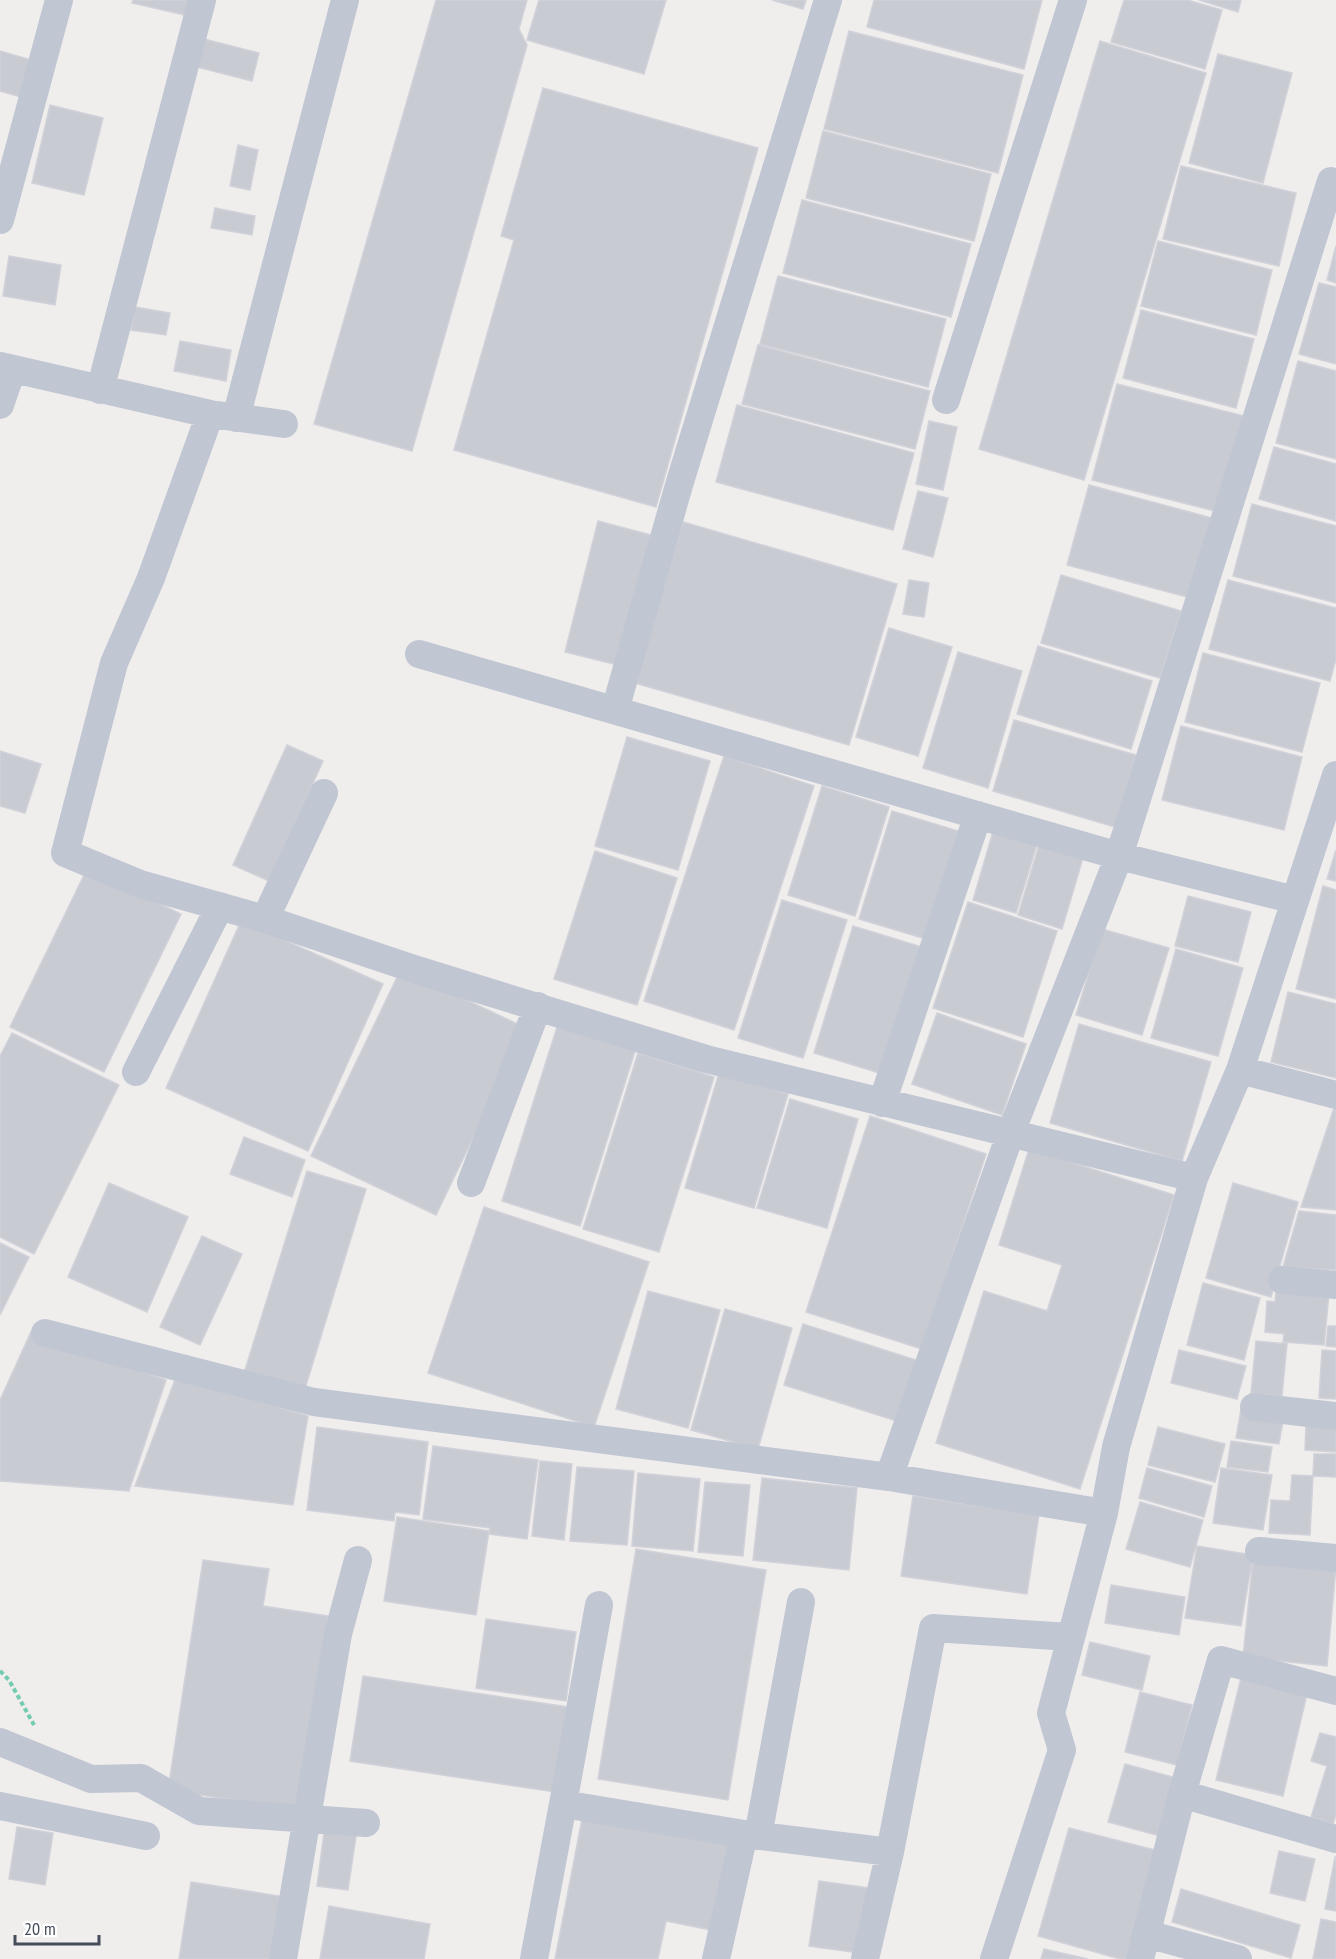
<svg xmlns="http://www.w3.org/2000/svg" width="1336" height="1959" font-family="'PT Sans Narrow',sans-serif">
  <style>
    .building { fill: #c9cbd3; stroke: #d1d1d9; stroke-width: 1.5 }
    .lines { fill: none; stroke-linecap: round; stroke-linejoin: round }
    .path { stroke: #72ccb0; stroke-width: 4; stroke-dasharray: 4.5 3; stroke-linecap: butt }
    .minor { stroke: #c0c6d2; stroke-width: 28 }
  </style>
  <rect width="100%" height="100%" fill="#f0eded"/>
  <path class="building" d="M133 0H189L185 15 132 3Z
    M436 0H527L519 29 527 45 412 451 314 424Z
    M539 0H666L644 74 527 40Z
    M772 0H806L803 9Z
    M874 0H1042L1024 69 867 27Z
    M1124 0H1187L1222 10 1205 69 1111 42Z
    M1199 0H1241L1238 12Z
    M849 31 1023 75 998 173 824 129Z
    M204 39 259 53 252 81 197 67Z
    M1100 41 1206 73 1084 480 979 449Z
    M0 51 31 60 21 97 0 91Z
    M1218 54 1292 73 1263 183 1189 163Z
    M543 88 758 148 656 507 454 450 514 240 501 236Z
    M50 105 103 118 84 195 32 183Z
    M823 131 991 174 974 241 806 198Z
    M238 145 258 150 250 190 230 186Z
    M1181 166 1296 193 1279 266 1163 239Z
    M802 200 971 244 951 317 783 273Z
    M215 208 255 216 252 235 211 228Z
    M1158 241 1272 270 1256 335 1141 306Z
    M1336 246V283L1327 280Z
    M9 256 61 265 55 305 3 296Z
    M778 276 946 319 928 387 760 344Z
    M1319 283 1336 287V364L1299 354Z
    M135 307 170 313 166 335 131 330Z
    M1141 310 1254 339 1236 408 1123 378Z
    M180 341 231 350 226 381 174 371Z
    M758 345 930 391 915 449 742 404Z
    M1298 361 1336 371V459L1276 443Z
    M1117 384 1244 416 1219 512 1092 480Z
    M737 405 914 453 893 530 716 482Z
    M929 421 957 427 943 490 916 484Z
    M1274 447 1336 464V521L1259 499Z
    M1089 485 1212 518 1191 598 1067 565Z
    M918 491 948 498 933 557 903 549Z
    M1252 504 1336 526V603L1233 576Z
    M598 521 651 535 618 665 565 652Z
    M683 522 897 584 849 745 635 683Z
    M1061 575 1181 611 1160 678 1041 643Z
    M909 580 929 583 924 617 903 614Z
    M1228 580 1336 608V659L1330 681 1209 649Z
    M889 628 952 647 918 756 856 737Z
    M1038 646 1152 681 1131 749 1017 714Z
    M958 652 1022 671 988 788 923 768Z
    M1203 653 1320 683 1302 752 1185 722Z
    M1014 720 1136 755 1115 827 993 791Z
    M1181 726 1302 757 1284 830 1162 800Z
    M627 737 710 761 678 870 595 846Z
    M287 745 323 761 269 881 233 865Z
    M0 751 41 764 25 813 0 806Z
    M724 756 814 786 734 1030 644 1001Z
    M822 786 889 807 855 916 788 895Z
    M892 811 958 831 926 939 859 919Z
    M995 825 1039 838 1016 913 973 900Z
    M1039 845 1083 858 1062 929 1018 915Z
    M1336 850V881L1327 879Z
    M595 851 677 878 637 1005 554 979Z
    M87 869 181 914 104 1072 10 1027Z
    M1323 886 1336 890V999L1296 989Z
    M1188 896 1251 912 1238 962 1175 946Z
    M782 900 847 920 803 1058 738 1038Z
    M968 902 1057 931 1023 1037 933 1008Z
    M241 921 383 984 308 1151 166 1088Z
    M853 926 925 948 886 1075 814 1053Z
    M1102 929 1169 948 1142 1035 1076 1015Z
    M1176 949 1243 968 1218 1056 1151 1038Z
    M401 969 526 1028 436 1215 311 1156Z
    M1288 992 1336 1004V1078L1271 1062Z
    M937 1013 1026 1044 1002 1115 912 1084Z
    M558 1024 636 1048 580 1226 502 1201Z
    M1079 1024 1211 1062 1182 1161 1050 1123Z
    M12 1033 119 1085 34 1254 0 1237V1056Z
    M638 1053 714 1077 659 1252 583 1229Z
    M719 1073 788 1094 754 1208 685 1188Z
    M790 1099 858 1119 827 1228 757 1208Z
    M1336 1102V1210L1301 1207Z
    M870 1116 986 1154 922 1349 806 1312Z
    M244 1137 305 1160 292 1197 230 1174Z
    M1029 1149 1174 1195 1080 1489 936 1443 984 1291 1047 1311 1062 1265 999 1245Z
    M307 1171 366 1189 304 1392 244 1373Z
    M109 1183 188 1217 147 1312 68 1277Z
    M1233 1183 1298 1202 1271 1297 1206 1278Z
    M484 1207 649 1262 594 1427 428 1373Z
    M1299 1211 1336 1215V1270L1283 1267Z
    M202 1236 242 1254 200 1345 160 1327Z
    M0 1243 29 1257 0 1315Z
    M1203 1283 1260 1298 1244 1360 1187 1345Z
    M1276 1290 1329 1294 1324 1345 1283 1342 1284 1334 1265 1332 1267 1301 1275 1302Z
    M648 1291 720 1310 688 1428 616 1409Z
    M725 1309 792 1328 758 1449 691 1430Z
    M803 1324 922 1362 903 1423 784 1385Z
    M1328 1326H1336V1347L1326 1346Z
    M31 1332 166 1380 129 1491 0 1481V1400Z
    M1256 1341 1287 1344 1282 1396 1251 1393Z
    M1179 1350 1246 1366 1237 1399 1171 1383Z
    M1322 1350 1336 1351V1399L1319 1398Z
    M176 1377 308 1416 293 1505 135 1486Z
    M1241 1409 1284 1415 1279 1444 1236 1438Z
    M1306 1424 1336 1425V1452L1305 1450Z
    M317 1427 428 1442 419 1515 395 1512 394 1521 307 1510Z
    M1158 1427 1225 1444 1215 1482 1148 1465Z
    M1231 1441 1272 1447 1268 1472 1227 1467Z
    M433 1446 538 1460 527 1539 489 1534 490 1528 423 1519Z
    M1314 1454H1336V1477L1313 1476Z
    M540 1461 572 1464 564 1540 532 1536Z
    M577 1467 634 1471 627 1545 570 1541Z
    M1147 1468 1212 1486 1204 1517 1139 1498Z
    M1221 1468 1272 1475 1263 1530 1213 1523Z
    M638 1473 700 1479 693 1551 632 1546Z
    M1292 1475 1313 1476 1310 1535 1269 1533 1271 1500 1290 1501Z
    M762 1478 857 1488 849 1570 753 1560Z
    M705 1482 750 1485 743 1556 698 1552Z
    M913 1496 1039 1515 1027 1594 901 1576Z
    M1140 1502 1203 1520 1190 1567 1126 1549Z
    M397 1517 489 1531 476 1615 384 1601Z
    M1197 1546 1253 1555 1241 1626 1185 1618Z
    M636 1549 766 1570 728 1800 598 1779Z
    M1253 1559 1336 1567 1327 1666 1243 1657Z
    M203 1560 269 1569 263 1606 328 1616 298 1810 168 1790Z
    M1111 1585 1185 1597 1179 1635 1105 1623Z
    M486 1619 576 1632 566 1701 476 1688Z
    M1090 1642 1150 1656 1142 1690 1082 1675Z
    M363 1676 568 1707 555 1792 350 1761Z
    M1241 1678 1307 1694 1283 1796 1216 1780Z
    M1140 1692 1192 1705 1177 1765 1125 1752Z
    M1320 1733 1336 1737V1815L1333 1824 1311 1817 1327 1766 1311 1761Z
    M1125 1764 1180 1779 1164 1837 1108 1822Z
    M583 1814 732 1843 716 1931 666 1921 658 1959H555Z
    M325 1825 357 1830 348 1890 317 1886Z
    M17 1827 53 1833 45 1885 9 1879Z
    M1069 1828 1155 1850 1129 1959H1120L1038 1936Z
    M1279 1851 1315 1859 1305 1901 1270 1893Z
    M1335 1857H1336V1911L1325 1909Z
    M819 1881 869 1888 859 1953 809 1946Z
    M191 1882 285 1897 275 1959H179Z
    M1181 1889 1300 1925 1291 1958 1172 1922Z
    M329 1906 430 1924 424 1959H320Z
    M1321 1919 1336 1922V1959H1313Z
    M1044 1949 1088 1959H1041Z"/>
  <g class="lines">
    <path class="path" d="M0 1671 9 1680 34 1725"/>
    <path class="minor" d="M0 220 59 0
      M0 366 210 414 151 578 114 663 65 853 140 884 265 919 417 970 706 1059 1194 1178
      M100 390 202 0
      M946 400 1073 0
      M0 405 12 370
      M218 415 284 424
      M236 418 345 0
      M419 654 1119 856 1295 900
      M615 710 679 485 828 0
      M265 919 324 793
      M1240 1070 1336 1095
      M136 1072 220 906
      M882 1103 978 815
      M471 1183 538 1006
      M1282 1280 1336 1285
      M45 1333 314 1402 889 1477 1104 1513
      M1254 1407 1336 1416
      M889 1477 1010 1135 1119 856 1331 181
      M1259 1551 1336 1558
      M0 1742 91 1779 141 1778 199 1811 366 1823
      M1182 1794 1336 1839
      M563 1804 599 1605
      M0 1806 146 1836
      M758 1836 801 1602
      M1147 1934 1238 1959
      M283 1959 338 1634 358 1560
      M534 1959 563 1804 744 1834
      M716 1959 744 1834 890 1852
      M865 1959 890 1852 933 1628 1070 1637
      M994 1959 1062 1750 1051 1713 1104 1513 1116 1447 1194 1178 1240 1070 1336 775
      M1140 1959 1182 1794 1221 1660 1336 1691"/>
  </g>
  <path d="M15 1935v9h84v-9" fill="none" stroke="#454c5a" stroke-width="3"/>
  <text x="24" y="1935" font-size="18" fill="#454c5a" stroke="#ffffff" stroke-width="4.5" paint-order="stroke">20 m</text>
</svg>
